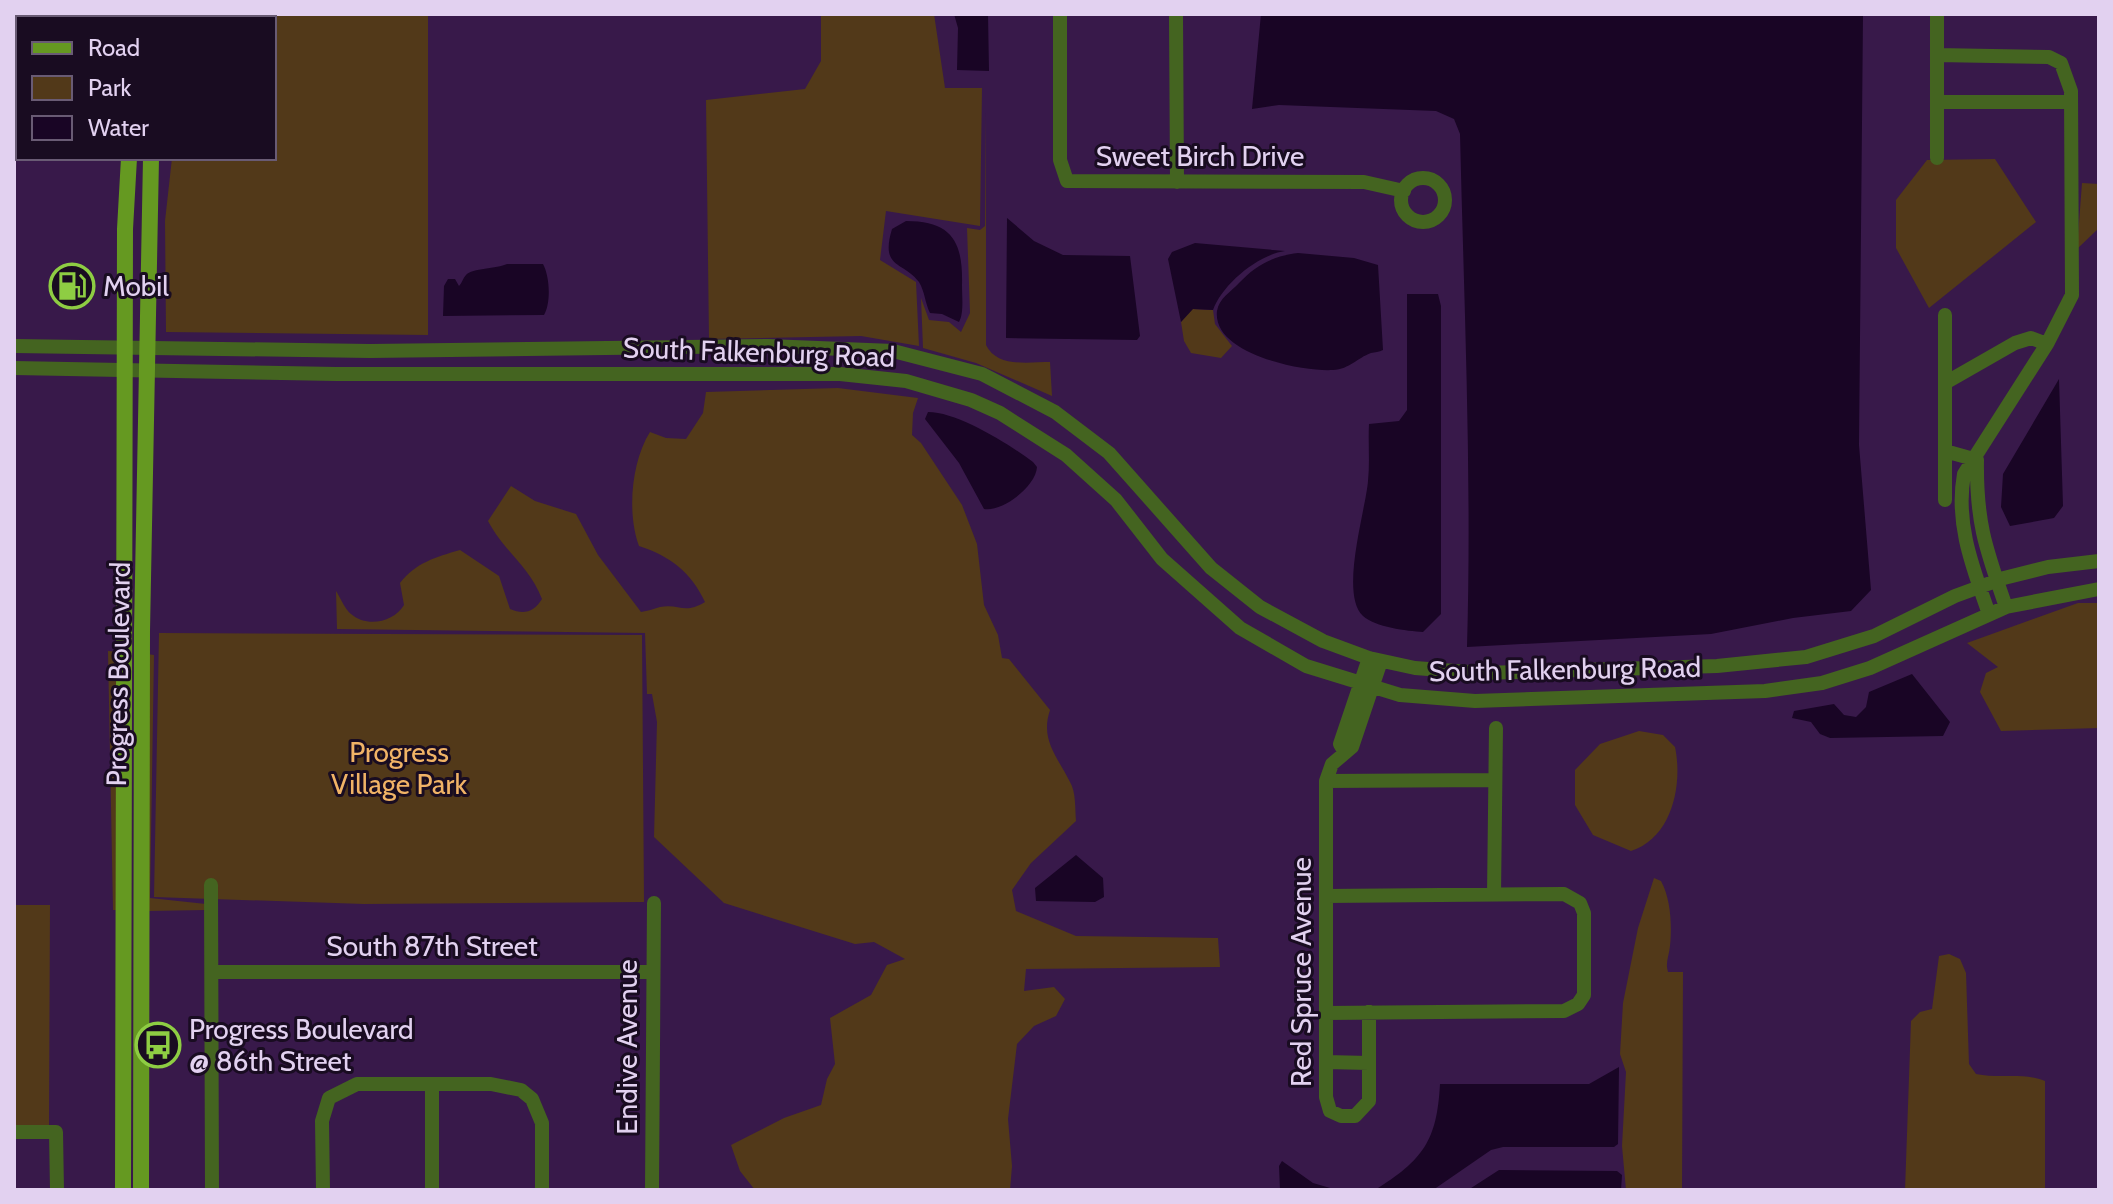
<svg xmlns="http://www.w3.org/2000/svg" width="2113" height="1204" font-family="Cabin,sans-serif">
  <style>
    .green { fill: #523919 }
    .water { fill: #190525 }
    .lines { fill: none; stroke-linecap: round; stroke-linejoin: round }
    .minor { stroke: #446420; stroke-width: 14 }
    .major { stroke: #659921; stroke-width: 16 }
    .labels { text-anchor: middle; stroke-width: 6; stroke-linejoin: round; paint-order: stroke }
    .street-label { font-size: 28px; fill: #e2d1f0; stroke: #190c21 }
    .poi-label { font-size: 28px; fill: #e2d1f0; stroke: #190c21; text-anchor: start }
    .park-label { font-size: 28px; fill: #f1b366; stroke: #190c21 }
  </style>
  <rect width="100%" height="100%" fill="#38194a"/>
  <path class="green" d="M199 14H428V335L166 332 165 221 172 158H274V18H198Z
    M821 14H934L945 88H982L980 226 886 211 880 260 916 282 919 346 861 336 709 339 706 100 805 89 821 61Z
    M986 113V345C997 368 1029 362 1050 362L1052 396 976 363 923 348 921 298 929 320 949 322 961 332 970 313 967 228 980 230 985 226Z
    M1995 159 2036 222 1929 308 1896 248V200L1927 160Z
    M2082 183 2099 184V228L2077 249Z
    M1192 309 1213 310 1215 324 1232 346 1221 358 1191 353 1184 341 1181 322Z
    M838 388 918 398 913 413 912 435 921 443 962 505 977 544 984 605 998 635 1002 658 1009 659 1050 710C1040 740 1057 756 1070 782 1076 792 1075 808 1076 821L1031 863 1012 890 1016 911 1076 936 1218 938 1220 967 1026 969 1024 991 1054 987 1065 999 1056 1016 1034 1026 1017 1044 1008 1119 1012 1166 1010 1190H755L740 1171 731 1145 784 1118 821 1105 827 1079 835 1064 830 1018 871 995 887 965 905 959 874 942 855 944 724 903 654 837 657 722 652 694H647L645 633 337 629 336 591C341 599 345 609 351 614 367 628 394 622 404 605L400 583C415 563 436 557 460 550L499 576 510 609C524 615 534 612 542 599 529 565 505 553 488 521L511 486 535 501 576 514 598 555 641 612C648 611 653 609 660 607 679 603 684 615 705 602 691 572 670 556 639 546 627 514 631 462 650 432L666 438 686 439 703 413 706 392Z
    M2078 603H2099V728L2001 731 1980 692 1986 673 1998 667 1967 643Z
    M159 633 642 635 644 902 364 904 154 897Z
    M108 651 119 652V910H113Z
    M147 654 154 655 150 898 206 904V910L147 911Z
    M1639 731 1663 735 1675 747C1683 785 1672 838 1631 851L1593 835 1575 805V770L1600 744Z
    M1654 878 1661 881C1671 899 1672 926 1670 946 1669 956 1665 963 1668 972H1683L1682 1190H1626L1622 1146 1626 1072 1620 1054 1623 1003 1638 928Z
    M14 905H50L49 1127H14Z
    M1949 954 1960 959 1966 973 1969 1064 1976 1074C2000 1079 2023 1072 2045 1081V1190H1905L1911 1021 1920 1012 1932 1009 1939 956Z"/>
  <path class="water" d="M954 14H988L989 71 957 70 958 28Z
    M1261 14H1863L1859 445 1871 590 1851 611 1793 618 1711 634 1467 647C1472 476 1464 305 1460 134L1454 119 1436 111 1279 105 1252 109Z
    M1007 218 1034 241 1063 255 1130 256 1140 336 1137 340 1006 338Z
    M906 221C953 221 963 243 962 285 962 297 964 313 959 322L942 314 930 313C925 303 925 292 919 282 903 261 880 269 892 229Z
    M1195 243 1285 251C1257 255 1222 285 1213 310L1193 309 1181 322 1168 259 1172 252Z
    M1298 253 1354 258 1378 265 1383 350C1379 352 1375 352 1371 353 1357 358 1350 369 1333 370 1303 372 1212 354 1217 311 1219 298 1231 292 1239 283 1256 265 1273 256 1298 253Z
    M507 264H543C550 277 551 303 544 315L443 316 444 286 448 279H455L459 286C462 283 463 278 466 275 472 268 497 269 507 264Z
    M1407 294H1438L1441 306V614L1423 632C1407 631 1375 627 1363 616 1339 594 1366 509 1368 481 1370 462 1368 443 1369 424L1399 421 1407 410Z
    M2059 379 2063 506 2054 518 2010 526 2001 507 2003 474Z
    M928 412C958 412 1009 444 1033 462L1037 467C1036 486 1003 512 984 509L959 463 925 419Z
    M1912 674 1950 722 1943 736 1830 738 1820 734 1811 722 1792 718 1794 711 1834 704 1844 715 1856 717 1866 707 1869 692Z
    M1076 855 1103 878 1104 897 1095 902 1036 901 1035 888Z
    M1619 1067 1618 1144 1614 1147H1503L1491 1150 1433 1190H1375C1423 1160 1437 1141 1440 1084H1589Z
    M1282 1161 1313 1183 1337 1190H1280L1279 1166Z
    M1499 1170 1617 1171 1622 1175 1621 1190H1468Z"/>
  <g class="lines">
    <path class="minor" d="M1060 14V160L1067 181 1364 182 1404 191
      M1176 14 1177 182
      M1937 14V158
      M44 18 45 14
      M1937 55 2049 57 2061 63 2071 91 2072 295 2047 344 1964 474C1955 524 1973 568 1989 614
      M14 63H18
      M1937 102H2071
      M1401 200a22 22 0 1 1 44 0a22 22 0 1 1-44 0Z
      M1945 315V500
      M14 346 370 351 768 346 893 351 982 374 1055 412 1109 453 1211 568 1260 607 1323 641 1369 658 1415 668 1482 673 1717 666 1806 657 1874 636 1955 596 2004 578 2048 567 2099 561
      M14 368 336 374H840L906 381 971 400 1000 413 1066 455 1116 500 1162 559 1240 628 1306 666 1400 695 1475 701 1765 691 1822 683 1870 668 2006 607 2099 589
      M1945 383 2015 343 2031 338 2047 344
      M1945 451 1977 460
      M1977 460C1976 523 1986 549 2006 607
      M1344 751 1340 744 1369 658
      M1326 781 1495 780
      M211 885 212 1190
      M1494 895 1496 728
      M212 972H652
      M1369 1012V1101L1355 1116H1341L1330 1111 1326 1097V781L1332 764 1352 747 1381 661
      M1326 1013 1564 1011 1578 1004 1584 995V913L1580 903 1564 894 1326 896
      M1326 1062 1369 1063
      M432 1084V1190
      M14 1132H56L57 1190
      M323 1190 322 1121 329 1098 357 1084H491L521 1090 532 1099 542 1123V1190
      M652 1190 654 903"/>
    <path class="major" d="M155 18 156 14
      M176 18 177 14
      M123 1190 125 229 129 158
      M141 1190 142 631 151 158"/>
  </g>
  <defs>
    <g id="fuel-ring" transform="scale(2.3)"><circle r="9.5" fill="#190c21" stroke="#8ecd43" stroke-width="1.5"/><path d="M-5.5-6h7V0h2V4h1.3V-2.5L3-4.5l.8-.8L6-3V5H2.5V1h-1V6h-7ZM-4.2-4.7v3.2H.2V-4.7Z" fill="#8ecd43"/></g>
    <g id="bus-ring" transform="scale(2.3)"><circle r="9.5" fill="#190c21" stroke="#8ecd43" stroke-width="1.5"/><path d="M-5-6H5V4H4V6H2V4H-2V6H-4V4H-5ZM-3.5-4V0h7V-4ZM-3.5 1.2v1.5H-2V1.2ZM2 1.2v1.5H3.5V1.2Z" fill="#8ecd43"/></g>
  </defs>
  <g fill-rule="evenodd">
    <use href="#fuel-ring" x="72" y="286"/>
    <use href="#bus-ring" x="158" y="1045"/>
  </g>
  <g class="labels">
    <g class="street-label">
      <text x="1200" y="166">Sweet Birch Drive</text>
      <text transform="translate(759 352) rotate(2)" y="10">South Falkenburg Road</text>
      <text transform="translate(1565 669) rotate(-1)" y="10">South Falkenburg Road</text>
      <text transform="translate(118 674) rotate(-89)" y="10">Progress Boulevard</text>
      <text x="432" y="956">South 87th Street</text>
      <text transform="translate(1301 972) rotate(-90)" y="10">Red Spruce Avenue</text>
      <text transform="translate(627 1047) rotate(-90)" y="10">Endive Avenue</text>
    </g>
    <g class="poi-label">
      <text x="103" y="296">Mobil</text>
      <text x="189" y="1039">Progress Boulevard<tspan x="189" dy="32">@ 86th Street</tspan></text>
    </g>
    <g class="park-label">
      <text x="399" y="762">Progress<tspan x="399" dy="32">Village Park</tspan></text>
    </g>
  </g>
  <rect width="2113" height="1204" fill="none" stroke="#e2d1f0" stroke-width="32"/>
  <rect x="16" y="16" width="260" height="144" fill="#190c21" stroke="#695b74" stroke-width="2"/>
  <rect x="32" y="42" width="40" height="12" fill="#659921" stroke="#695b74" stroke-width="2"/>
  <text x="88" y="56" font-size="24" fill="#e2d1f0">Road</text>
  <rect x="32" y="76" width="40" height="24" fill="#523919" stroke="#695b74" stroke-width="2"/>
  <text x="88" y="96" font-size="24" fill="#e2d1f0">Park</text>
  <rect x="32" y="116" width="40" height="24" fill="#190525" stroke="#695b74" stroke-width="2"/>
  <text x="88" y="136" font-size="24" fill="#e2d1f0">Water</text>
</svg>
